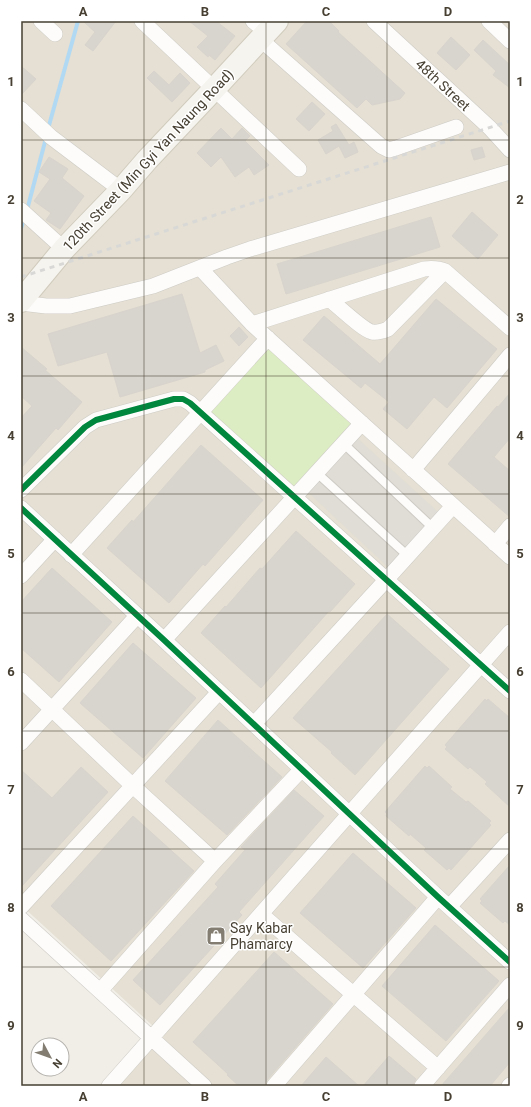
<svg xmlns="http://www.w3.org/2000/svg" width="531" height="1107" font-family="Roboto,sans-serif">
  <style>
    .residential { fill: #e5e0d3 }
    .green { fill: #ddedc3 }
    .parking { fill: #dfddd6 }
    .lines { fill: none; stroke-linecap: round; stroke-linejoin: round }
    .stream { stroke: #b2d9f3; stroke-width: 4 }
    .building { fill: #d8d5ce; stroke: #d8d4cd }
    .lane-casing { stroke: #cecbc5; stroke-width: 10 }
    .street-casing { stroke: #cecbc5; stroke-width: 16 }
    .secondary-casing { stroke: #d0cbbd; stroke-width: 24 }
    .lane { stroke: #fdfcfb; stroke-width: 8 }
    .street { stroke: #fdfcfb; stroke-width: 15 }
    .secondary { stroke: #f6f4ee; stroke-width: 22 }
    .rail { stroke: #d8d8d7; stroke-width: 3; stroke-dasharray: 5 5; stroke-linecap: butt }
    .cycleway-casing { stroke: #fff; stroke-width: 8 }
    .cycleway { stroke: #00873e; stroke-width: 6 }
    .grid { fill: none; stroke: #463f32; stroke-width: 1; stroke-opacity: 0.55 }
    .labels { text-anchor: middle; stroke-width: 3; stroke-linejoin: round; paint-order: stroke }
    .street-label { font-size: 14px; fill: #463f32; stroke: #fff }
    .poi-label { font-size: 14px; fill: #463f32; stroke: #fff; text-anchor: start }
    .neatline { fill: none; stroke: #463f32; stroke-width: 1.5 }
    .grid-label { font-size: 13px; text-anchor: middle; font-weight: bold; fill: #463f32 }
  </style>
  <rect width="100%" height="100%" fill="#f0eee7"/>
  <path class="residential" d="M21 21H510V1086H116L164 1036 21 905Z"/>
  <path class="green" d="M267 346 355 423 295 488 212 414 211 411Z"/>
  <path class="parking" d="M357 438 439 513 389 568 308 492Z"/>
  <g class="lines">
    <path class="stream" d="M48 129 78 21
      M27 210 46 138
      M21 228 25 217"/>
  </g>
  <path class="building" d="M83 21H116L93 51 85 45 95 32Z
    M189 21H216L235 36 215 60 209 55 208 57 197 47 208 36Z
    M307 21H329L339 31 338 32 405 93 400 99 372 105 366 99 357 108 286 44Z
    M451 37 470 55 456 70 437 53Z
    M483 40 510 65V88L493 75 496 71 474 50Z
    M21 66 36 79 21 95Z
    M154 71 169 85 180 73 190 83 172 102 147 78Z
    M312 102 325 114 309 131 296 119Z
    M336 124 349 145 354 142 358 152 345 158 339 146 326 154 318 140 333 131 331 127Z
    M221 128 232 139 242 128 250 136 245 141 269 165 254 175 249 167 235 177 221 157 211 167 197 153Z
    M482 147 485 157 474 160 471 150Z
    M49 157 68 169 62 178 84 196 60 229 46 220 51 213 34 201 50 179 39 172Z
    M472 212 498 235 478 259 452 236Z
    M431 217 440 247 286 294 277 264Z
    M182 294 200 353 216 345 224 361 205 370V372L120 397 107 352 58 366 48 334Z
    M436 299 497 349 447 408 434 397 407 429 383 409 389 402 365 383 361 388 303 340 324 316 380 364Z
    M239 327 248 337 239 346 230 336Z
    M21 347 47 369 45 370 82 402 58 430 56 428 21 468V418L32 406 21 396Z
    M510 393V438L494 457 510 471V517L448 464 497 406 498 407Z
    M201 445 263 500 205 566 203 564 169 603 107 548 132 520 133 522Z
    M296 531 355 584 330 612 329 611 261 688 201 633 225 606 226 607 260 568 262 569Z
    M52 568 112 622 59 682 21 648V602Z
    M387 614 449 669 355 775 331 753 332 752 293 718Z
    M133 643 196 698 143 758 80 703Z
    M485 699 487 701 488 699 510 718V807L485 784 487 782 485 780 470 767 468 769 445 749 447 747 445 745Z
    M218 720 282 777 227 835 165 781Z
    M425 766 427 768 429 766 452 787 450 789 466 802 468 801 491 821 489 823 491 825 451 870 449 868 447 870 424 850 426 848 410 834 409 836 386 816 387 814 385 812Z
    M81 767 108 792 21 887V770L52 798Z
    M294 790 324 816 239 912 242 915 160 1005 133 980 218 887 215 884 245 850 241 847Z
    M133 816 194 871 111 961 51 906Z
    M353 853 416 908 363 968 300 913Z
    M510 865V925L505 921 503 923 480 903 482 901 480 899Z
    M435 925 499 981 446 1041 382 986Z
    M274 952 333 1004 267 1080 264 1086H239L227 1075 228 1074 193 1042Z
    M510 1007V1062L490 1086H441Z
    M389 1056 416 1079 412 1086H363Z
    M326 1057 359 1086H301Z"/>
  <g class="lines">
    <g class="lane-casing">
      <path id="lane" d="M344 444 433 528
        M317 473 408 556"/>
    </g>
    <g class="street-casing">
      <path id="street" d="M41 21 55 34
        M142 21 299 169
        M253 21 266 32
        M374 21 490 128 510 150
        M489 21 510 41
        M260 39 381 146 389 150 396 148 456 127
        M21 109 51 137 121 190
        M21 210 64 249
        M200 268 252 324 510 557
        M329 299C338 306 363 330 372 332 378 333 383 331 388 329L445 271
        M21 303 46 306H70L153 286 227 257 250 249 510 172
        M252 324 424 269C432 268 438 268 445 271L510 328
        M413 470 510 355
        M21 490 85 427 96 420 174 399H183L190 403 510 691
        M21 508 164 640 438 897 510 962
        M495 544 510 526
        M71 555 268 338
        M21 576 55 539
        M164 640 362 423
        M21 680 133 786 215 861
        M254 724 386 580 453 506
        M21 743 137 616
        M21 907 219 692
        M449 907 510 840
        M261 914 438 1068
        M21 919 204 1086
        M100 991 215 861 302 769
        M109 1086 510 632
        M274 1086 438 897
        M422 1086 510 985
        M509 1086 510 1085"/>
    </g>
    <g class="secondary-casing">
      <path id="secondary" d="M21 301 64 249 121 190 147 160 215 88 277 21"/>
    </g>
    <use href="#lane" class="lane"/>
    <use href="#street" class="street"/>
    <use href="#secondary" class="secondary"/>
    <path class="rail" d="M21 277 510 121"/>
    <g class="cycleway-casing">
      <path id="cycleway" d="M21 490 85 427 96 420 174 399H183L190 403 510 691
        M21 508 164 640 438 897 510 962"/>
    </g>
    <use href="#cycleway" class="cycleway"/>
  </g>
  <path class="grid" d="M144 21V1086M266 21V1086M387 21V1086M21 140H510M21 258H510M21 376H510M21 494H510M21 613H510M21 731H510M21 849H510M21 967H510"/>
  <defs>
    <g id="shop-square" transform="scale(1)"><rect x="-9" y="-9" width="18" height="18" rx="4" fill="#827c71" stroke="#fff"/><path d="M-5-2.5h2.3a2.7 3.5 0 0 1 5.4 0H5L5.5 6h-11ZM-1.5-2.5h3a1.5 2.3 0 0 0-3 0Z" fill="#fff"/></g>
  </defs>
  <g fill-rule="evenodd">
    <use href="#shop-square" x="216" y="936"/>
  </g>
  <g class="labels">
    <g class="street-label">
      <text transform="translate(443 85) rotate(43)" y="5">48th Street</text>
      <text transform="translate(148 160) rotate(-47)" y="5">120th Street (Min Gyi Yan Naung Road)</text>
    </g>
    <g class="poi-label">
      <text x="230" y="933">Say Kabar<tspan x="230" dy="16">Phamarcy</tspan></text>
    </g>
  </g>
  <rect width="531" height="1107" fill="none" stroke="#ffffff" stroke-width="44"/>
  <g transform="translate(50 1057) rotate(131)"><circle r="19" fill="#ffffff" stroke="#b5b2ad"/>
  <path d="M0-3L7 15L0 10L-7 15Z" fill="#827c71"/>
  <text y="-6" font-size="11" font-weight="bold" text-anchor="middle" fill="#463f32">N</text>
  </g>
  <rect x="22" y="22" width="487" height="1063" class="neatline"/>
  <g class="grid-label">
    <text x="83" y="16">A</text>
    <text x="205" y="16">B</text>
    <text x="326" y="16">C</text>
    <text x="448" y="16">D</text>
    <text x="11" y="86">1</text>
    <text x="520" y="86">1</text>
    <text x="11" y="204">2</text>
    <text x="520" y="204">2</text>
    <text x="11" y="322">3</text>
    <text x="520" y="322">3</text>
    <text x="11" y="440">4</text>
    <text x="520" y="440">4</text>
    <text x="11" y="558">5</text>
    <text x="520" y="558">5</text>
    <text x="11" y="676">6</text>
    <text x="520" y="676">6</text>
    <text x="11" y="794">7</text>
    <text x="520" y="794">7</text>
    <text x="11" y="912">8</text>
    <text x="520" y="912">8</text>
    <text x="11" y="1030">9</text>
    <text x="520" y="1030">9</text>
    <text x="83" y="1101">A</text>
    <text x="205" y="1101">B</text>
    <text x="326" y="1101">C</text>
    <text x="448" y="1101">D</text>
  </g>
</svg>
